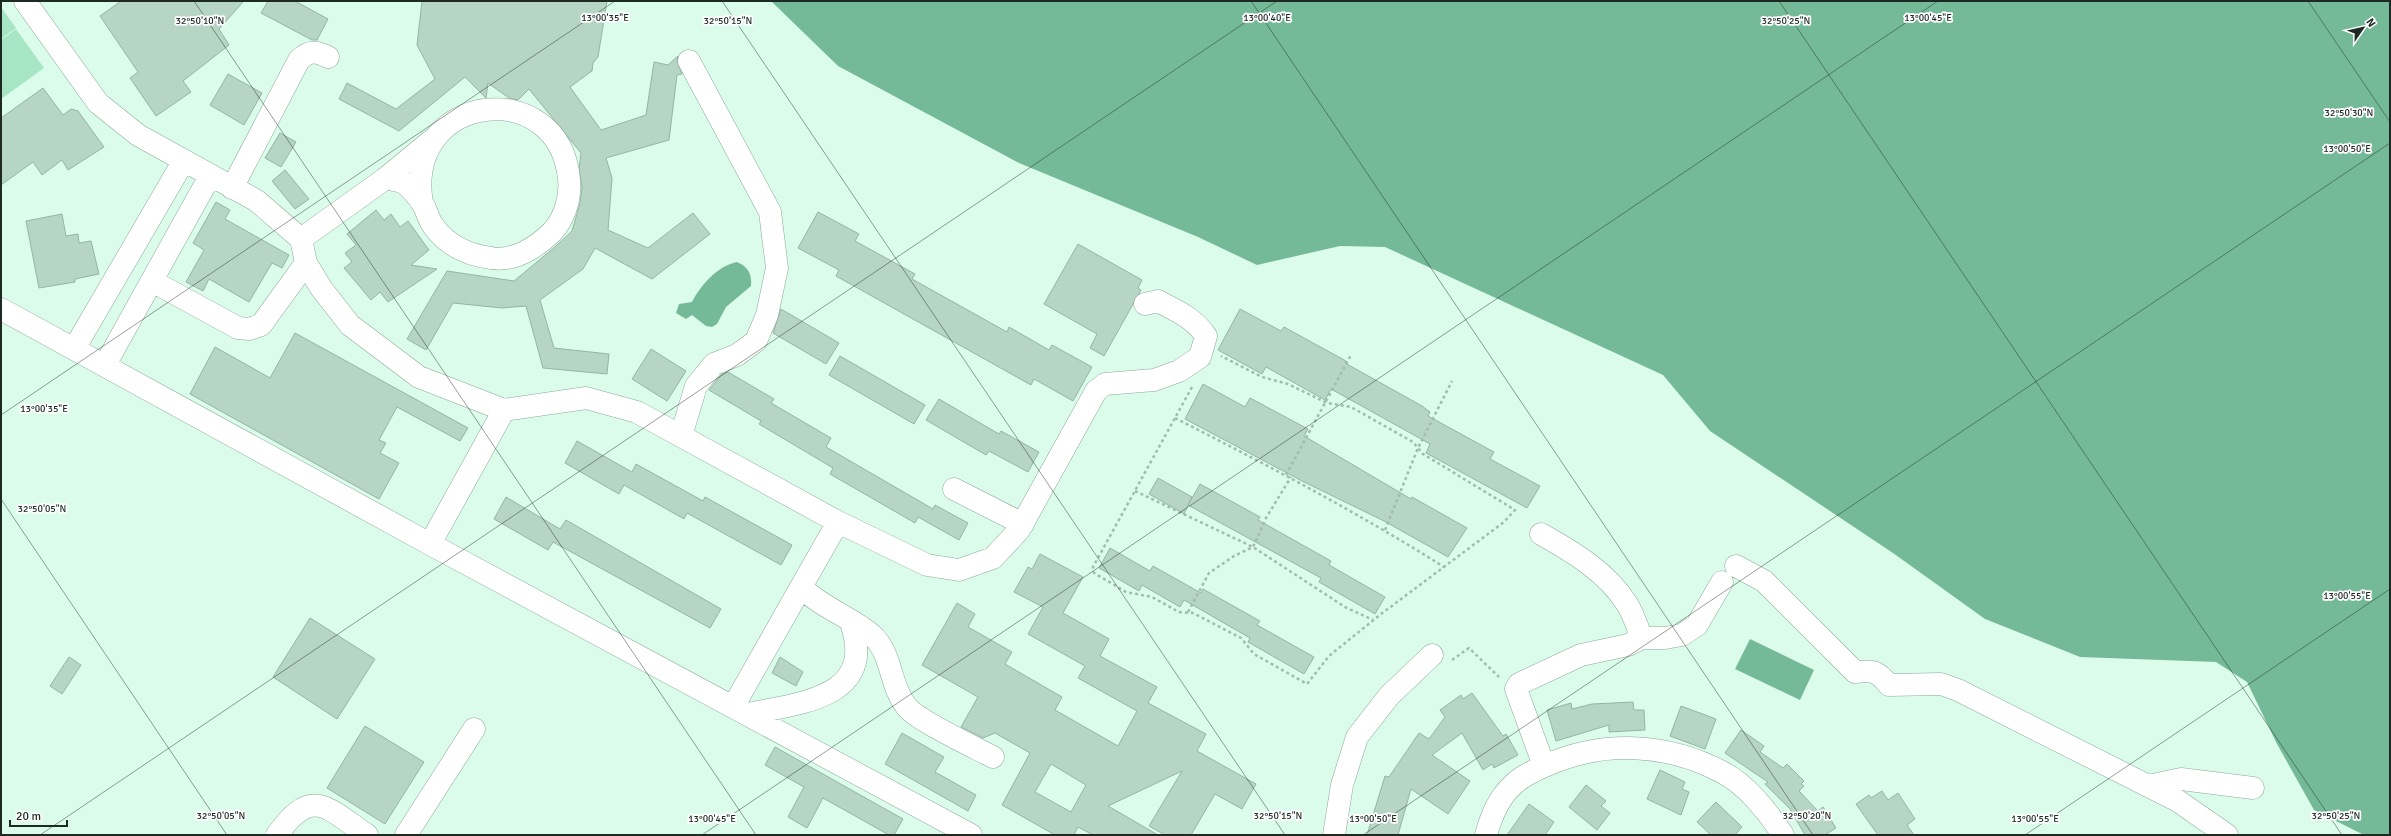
<svg xmlns="http://www.w3.org/2000/svg" width="2391" height="836" font-family="Signika,sans-serif">
  <style>
    .green { fill: #a7e6c5 }
    .water { fill: #75ba98 }
    .building { fill: #b6d5c4; stroke: #95b4a3; fill-rule: evenodd }
    .lines { fill: none; stroke-linecap: round; stroke-linejoin: round }
    .minor-casing { stroke: #8ba999; stroke-width: 23 }
    .path { stroke: #a1bbad; stroke-width: 2.5; stroke-dasharray: 3 3; stroke-linecap: butt }
    .minor { stroke: #fff; stroke-width: 22 }
    .ticks { fill: none; stroke: #1d2923; stroke-width: 1; stroke-opacity: 0.45 }
    .ticks-label { font-size: 10px; text-anchor: middle; fill: #1d2923; stroke: #fff; stroke-width: 3.5; stroke-linejoin: round; paint-order: stroke }
  </style>
  <rect width="100%" height="100%" fill="#dcfceb"/>
  <path class="green" d="M1 7 16 28 1 39Z
    M16 29 44 68 1 99V40Z"/>
  <path class="water" d="M771 1H2390V834L2364 835 2314 810 2277 744 2247 682 2216 662 2080 657 1985 619 1893 553 1710 431 1663 375 1385 247 1340 246 1257 265 1198 237 1019 163 838 66Z
    M737 262C748 267 752 273 751 286L726 307 717 324 712 327 706 326 692 315 686 319 676 313 679 304 692 302C701 285 717 266 737 262Z
    M1750 639 1814 670 1800 700 1735 669Z"/>
  <path class="building" d="M121 1H244L219 29 229 45 183 81 191 92 156 116 130 78 138 72 100 16Z
    M268 1H295L328 19 317 40H312L261 13Z
    M422 1H607L598 57 593 63 592 71 570 87 601 130 646 115 654 62 668 65 678 56 677 61 682 74 677 75 669 140 606 158 612 178 608 230 648 248 693 213 710 234 652 279 595 248 583 269 540 300 554 348 609 354 607 374 543 368 526 306 502 308 453 303 426 350 407 339 447 271 514 281 555 247 572 231 580 203 582 187 579 169 581 153 529 89 518 100 509 98 488 83 486 98 465 77 399 131 339 99 347 83 396 109 435 79 417 45Z
    M228 74 262 93 244 125 210 105Z
    M43 88 63 115 71 109 78 111 104 147 68 170 62 160 42 175 33 162 1 185V118Z
    M280 133 296 142 281 167 265 158Z
    M285 170 309 199 295 209 272 181Z
    M216 202 230 210 225 219 289 255 282 268 272 263 249 302 209 279 203 291 186 282 204 250 193 243Z
    M376 210 384 220 391 214 400 227 408 221 429 250 411 265 437 269 388 302 380 292 371 300 344 268 352 262 345 253 356 245 347 234Z
    M818 212 859 234 855 241 915 274 912 279 1007 332 1009 327 1049 350 1052 345 1092 367 1073 401 1034 379 1031 385 836 276 839 270 798 248Z
    M62 214 66 236 78 234 79 243 91 241 99 274 75 279V282L39 288 26 221Z
    M1078 244 1142 280 1138 288 1141 290 1104 356 1090 348 1097 334 1044 304Z
    M781 309 839 343 826 364 773 333Z
    M1240 309 1281 331 1284 327 1346 361 1345 363 1422 406 1430 412 1428 416 1494 452 1490 459 1540 486 1527 508 1426 453 1430 444 1331 389 1325 400 1266 367 1262 374 1218 350Z
    M295 333 468 428 460 441 397 407 379 440 386 443 380 453 399 463 379 499 190 394 215 347 270 378Z
    M651 349 686 371 667 401 632 379Z
    M840 356 925 405 914 424 829 375Z
    M728 372 774 399 771 403 831 438 826 447 933 509 935 505 968 523 959 540 918 517 915 523 830 474 833 468 759 424 761 421 709 390 722 374Z
    M1203 384 1245 407 1250 398 1308 429 1304 436 1411 499 1412 497 1467 528 1448 557 1384 521 1302 481 1185 419Z
    M939 399 999 434 1001 431 1039 452 1028 472 989 451 986 455 926 420Z
    M577 441 632 472 636 464 703 501 705 497 792 545 781 565 687 513 684 519 624 485 619 494 565 463Z
    M1158 478 1192 497 1184 514 1149 494Z
    M1200 484 1260 517 1258 520 1331 561 1329 565 1385 597 1375 614 1319 582 1321 578 1188 505Z
    M506 497 560 529 566 520 721 609 710 628 553 542 548 550 494 519Z
    M1110 548 1150 571 1153 566 1201 593 1203 589 1260 621 1257 625 1314 657 1304 674 1248 642 1250 638 1184 600 1180 607 1142 585 1139 591 1099 568Z
    M1040 554 1083 577 1063 613 1109 639 1100 656 1157 687 1148 703 1206 734 1197 751 1256 784 1242 809 1215 794 1191 835H1165L1149 826 1182 771 1108 806 1158 835H1093L1078 827 1074 835H1055L1002 805 1030 753 995 733 983 738 961 727 978 697 922 665 957 603 975 614 968 627 1012 652 1005 664 1062 697 1055 710 1118 746 1137 711 1078 678 1085 666 1028 634 1043 607 1014 592 1028 567 1032 569ZM1051 764 1086 785 1071 812 1035 792Z
    M310 618 375 659 337 719 273 677Z
    M69 657 81 665 62 694 50 686Z
    M780 657 803 672 796 686 772 673Z
    M1472 693 1503 736 1506 734 1518 755 1494 768 1492 764 1483 770 1462 733 1432 755 1470 781 1448 814 1411 789 1398 835H1367L1385 776 1389 777 1419 733 1429 739 1445 717 1440 710 1461 695 1463 699Z
    M1633 702 1634 710H1644L1645 730 1609 732V725L1556 741 1547 710 1571 703 1572 709 1592 704Z
    M1681 706 1716 719 1705 749 1670 736Z
    M365 726 424 762 385 824 327 788Z
    M1741 730 1764 746 1760 752 1783 768 1787 764 1804 781 1801 784 1804 786 1799 791 1818 811 1823 807 1836 828 1825 835H1805L1790 809 1765 784 1768 782 1725 753Z
    M902 733 944 757 935 772 976 795 968 811 885 764Z
    M775 747 903 819 894 835H889L823 798 807 828 788 817 804 787 765 765Z
    M1660 770 1685 782 1682 789 1689 792 1681 815 1647 799Z
    M1586 785 1606 801 1601 806 1610 813 1597 830 1569 807Z
    M1882 791 1888 800 1898 793 1915 819 1907 825 1914 835H1878L1856 804 1869 795 1871 798Z
    M1716 802 1742 827 1735 835H1711L1697 822Z
    M1529 804 1554 822 1545 835H1507Z"/>
  <g class="lines">
    <g class="minor-casing">
      <path id="minor" d="M25 1 98 103 138 135 257 201 301 239 306 263 321 288 350 325 419 377 504 410
        M386 178C391 180 399 180 404 183 410 187 420 199 424 206 427 212 429 221 434 227 448 246 468 255 491 258 514 262 537 247 552 232 565 218 571 197 569 179 559 74 403 92 422 203
        M232 188 299 60C310 50 316 51 328 57
        M301 239 386 178 431 141
        M152 281 238 328 249 329 261 325 306 263
        M1 309 430 544 971 835
        M74 349 183 162
        M105 365 210 176
        M681 436 696 386 714 364 737 355 756 341 767 315 777 268 770 212 689 61
        M954 489 1023 524
        M838 522 801 587C822 608 851 617 872 635 893 655 889 684 906 706 916 720 974 747 993 757
        M1541 534C1573 552 1607 572 1627 604 1634 615 1637 627 1642 638
        M430 544 504 410 586 398 637 412 838 522 927 565 959 570 993 558 1019 530 1096 391 1105 384 1154 380 1179 371 1200 357 1206 336C1194 318 1177 311 1158 301L1145 304
        M1736 566 1764 581 1855 672C1874 670 1877 671 1889 685L1941 684 1958 690 2178 801 2227 835
        M733 707 801 587
        M747 714C801 703 877 698 851 623
        M1544 766 1516 689 1519 684 1581 655 1628 645 1642 638H1665L1682 635 1697 625 1722 582
        M2148 786 2181 779 2253 788
        M277 835C312 786 326 807 367 835
        M406 835 474 729
        M1334 835 1342 785 1357 737 1389 696 1432 655
        M1486 835C1491 817 1498 798 1513 785 1521 776 1536 770 1547 765 1604 740 1667 743 1722 772 1746 784 1769 813 1783 835"/>
    </g>
    <path class="path" d="M1192 387 1093 567 1094 573 1126 592 1152 597 1179 612 1193 613 1241 638 1254 654 1307 684 1329 656 1381 614 1504 522 1515 510 1423 454 1413 442 1351 407 1327 403 1288 384 1262 377 1221 356
      M1175 418C1267 465 1357 512 1444 567
      M1286 475 1351 355
      M1135 491 1253 547 1345 607 1373 620
      M1385 530 1418 448 1452 381
      M1188 612 1209 573 1234 556 1253 547 1266 518 1291 477
      M1452 660 1469 648 1499 677"/>
    <use href="#minor" class="minor"/>
  </g>
  <path class="ticks" d="M194 1 756 835M722 1 1285 835M1251 1 1813 835M1779 1 2342 835M2308 1 2390 122M1 415 615 1M1 499 227 835M40 835 1277 1M702 835 1938 1M1363 835 2390 143M2025 835 2390 589"/>
  <g class="ticks-label">
    <text x="605" y="21">13°00'35"E</text>
    <text x="1267" y="21">13°00'40"E</text>
    <text x="1928" y="21">13°00'45"E</text>
    <text x="200" y="24">32°50'10"N</text>
    <text x="728" y="24">32°50'15"N</text>
    <text x="1786" y="24">32°50'25"N</text>
    <text x="2349" y="116">32°50'30"N</text>
    <text x="2347" y="152">13°00'50"E</text>
    <text x="44" y="412">13°00'35"E</text>
    <text x="42" y="512">32°50'05"N</text>
    <text x="2347" y="599">13°00'55"E</text>
    <text x="221" y="819">32°50'05"N</text>
    <text x="1278" y="819">32°50'15"N</text>
    <text x="1807" y="819">32°50'20"N</text>
    <text x="2336" y="819">32°50'25"N</text>
    <text x="712" y="822">13°00'45"E</text>
    <text x="1373" y="822">13°00'50"E</text>
    <text x="2035" y="822">13°00'55"E</text>
  </g>
  <rect width="2391" height="836" fill="none" stroke="#1d2923" stroke-width="4"/>
  <g transform="translate(2363 28) rotate(56)" stroke="#ffffff" stroke-width="3" paint-order="stroke">
  <path d="M0-3L7 15L0 10L-7 15Z" fill="#1d2923"/>
  <text y="-6" font-size="11" font-weight="bold" text-anchor="middle" fill="#1d2923">N</text>
  </g>
  <path d="M10 820v6h57v-6" fill="none" stroke="#1d2923" stroke-width="2"/>
  <text x="16" y="820" font-size="12" fill="#1d2923" stroke="#ffffff" stroke-width="3" paint-order="stroke">20 m</text>
</svg>
